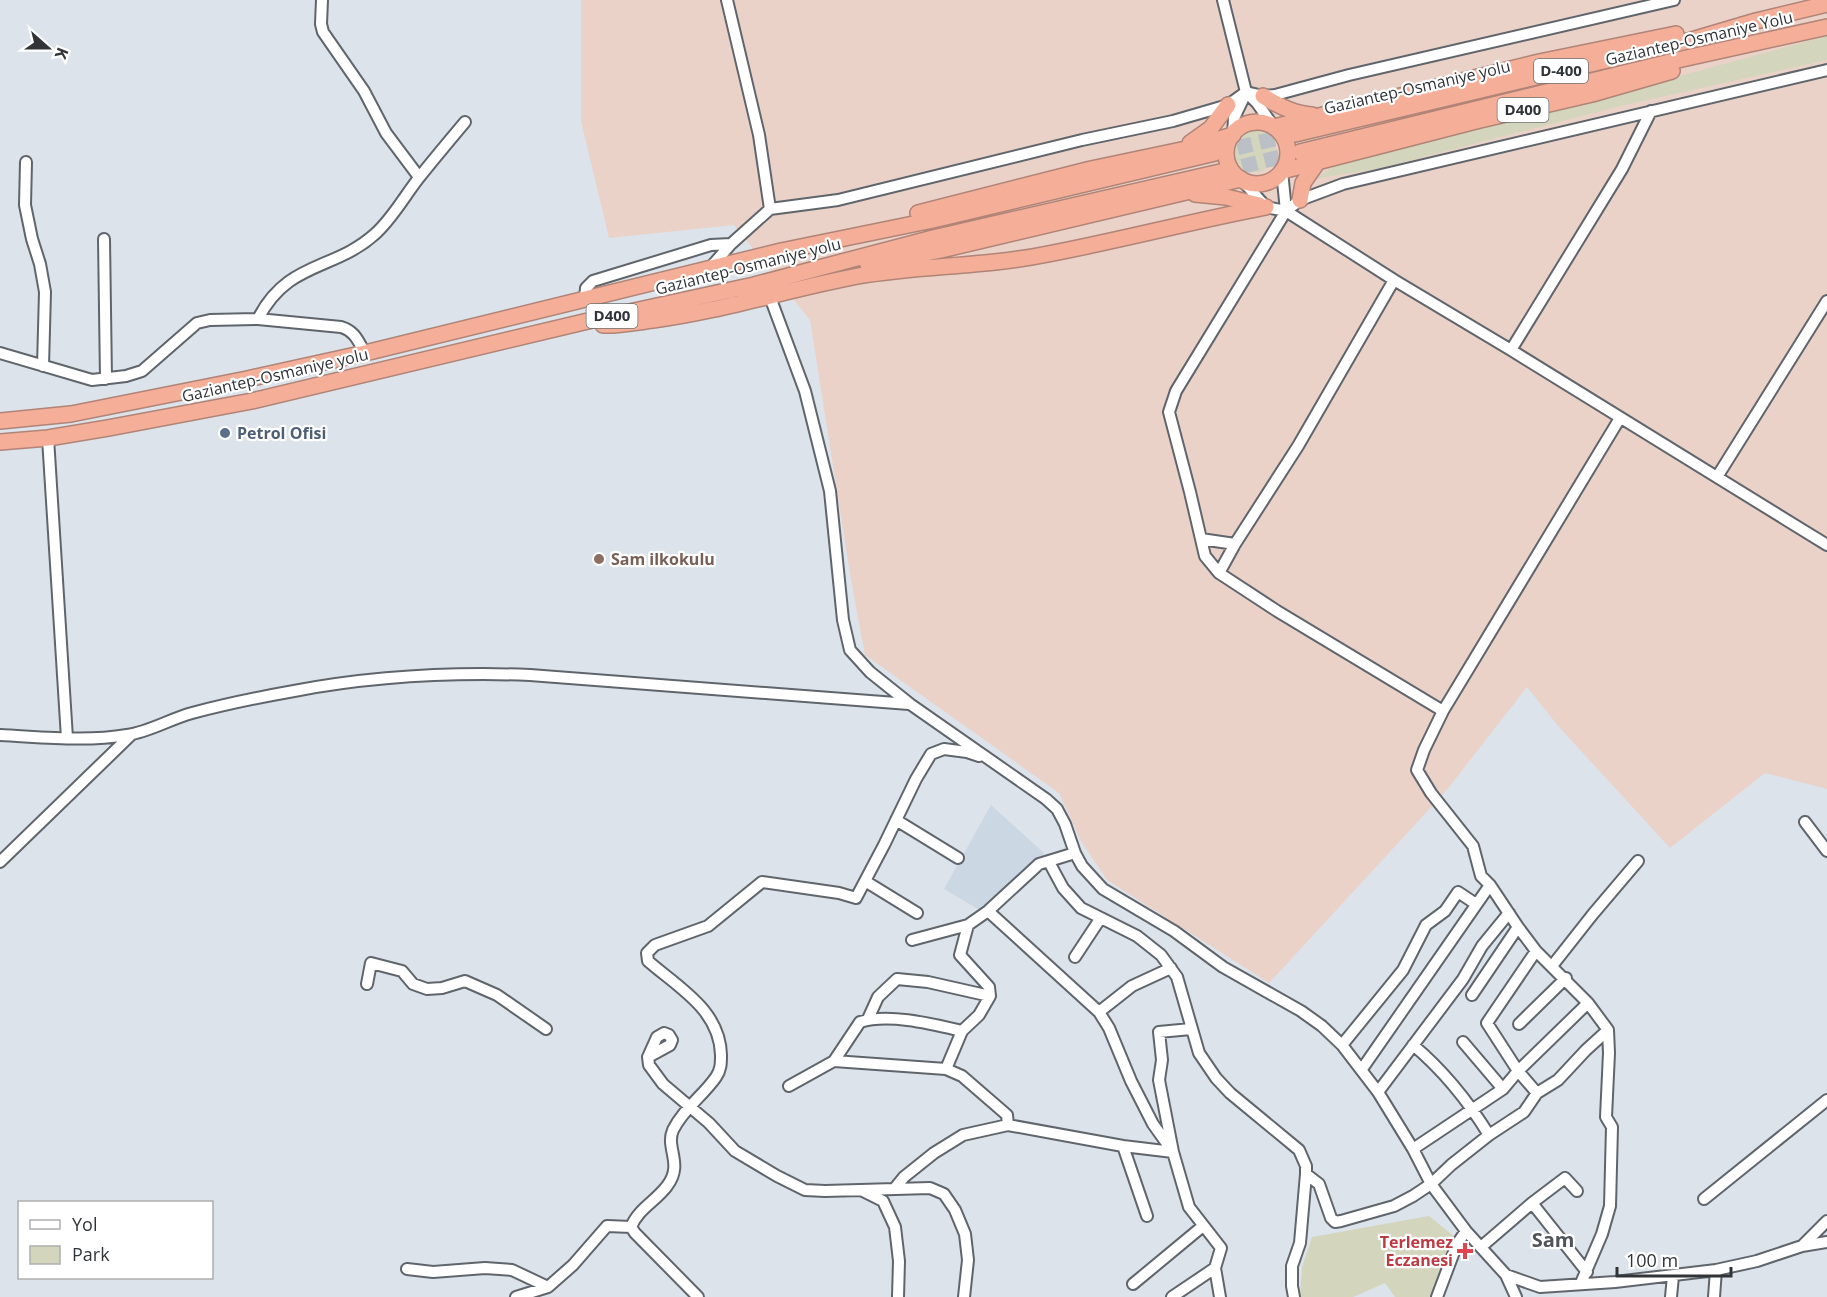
<svg xmlns="http://www.w3.org/2000/svg" width="1827" height="1297" font-family="'Open Sans',sans-serif">
  <style>
    .industrial { fill: #ead2c9 }
    .built { fill: #cbd7e3 }
    .green { fill: #d3d5bc }
    .lines { fill: none; stroke-linecap: round; stroke-linejoin: round }
    .highway-tunnel { stroke: #bac0c6; stroke-width: 15; stroke-dasharray: 15 8; stroke-linecap: butt }
    .minor-casing { stroke: #60656c; stroke-width: 14 }
    .highway-casing { stroke: #b08477; stroke-width: 18 }
    .minor { stroke: #fff; stroke-width: 10 }
    .highway { stroke: #f5af99; stroke-width: 15 }
    .service-dot { fill: #5c6f8a; stroke: #fff; stroke-width: 2 }
    .education-dot { fill: #8d6e63; stroke: #fff; stroke-width: 2 }
    .health-dot { fill: #e0444e; stroke: #fff; stroke-width: 2 }
    .labels { text-anchor: middle; stroke-width: 4.5; stroke-linejoin: round; paint-order: stroke }
    .shield { fill: #fff; stroke: #6f7173; stroke-width: 1.5 }
    .shield-label { font-size: 15px; font-weight: bold; fill: #313437 }
    .street-label { font-size: 16px; fill: #313437; stroke: #fff }
    .service-label { font-size: 16px; font-weight: bold; fill: #4e5e75; stroke: #fff; text-anchor: start }
    .education-label { font-size: 16px; font-weight: bold; fill: #785e54; stroke: #fff; text-anchor: start }
    .health-label { font-size: 16px; font-weight: bold; fill: #be3a42; stroke: #fff; text-anchor: end }
    .quarter-label { font-size: 20px; font-weight: bold; fill: #4f545b; stroke: #fff }
  </style>
  <rect width="100%" height="100%" fill="#dce3ea"/>
  <path class="industrial" d="M581 0H1827V789L1765 773 1670 848 1559 727 1527 687 1446 791 1269 983 1107 880 1081 841 1059 793 865 655 851 580 810 320 734 225 609 238 581 121Z"/>
  <path class="built" d="M991 805 1044 853 1034 870 988 915 944 889Z"/>
  <path class="green" d="M1827 36V60L1616 107 1381 168 1315 179 1339 163 1632 89Z
    M1234 151a21 21 0 1 1 42 0a21 21 0 1 1-42 0Z
    M1429 1216 1456 1238 1431 1297H1395L1385 1283 1353 1297H1300L1302 1267 1312 1237Z"/>
  <g class="lines">
    <path class="highway-tunnel" d="M1215 153 1295 134
      M1220 172 1300 152"/>
    <g class="minor-casing">
      <path id="minor" d="M322 0 321 24 323 32 364 91 386 133 419 177
        M727 0 759 135 770 209 838 200 1082 140 1173 121 1228 105 1246 92 1263 96 1275 95 1349 75 1674 0
        M1223 0 1246 92 1257 103 1274 127
        M1233 135 1234 118 1245 95
        M26 162 25 205 32 239 40 264 45 292 43 366
        M1282 171 1286 211 1176 391 1169 412 1190 492 1205 556 1219 573 1277 611 1443 711
        M1241 179 1266 207 1286 211 1300 200 1343 184 1827 70
        M1286 211 1394 280 1511 350 1827 545
        M104 239 106 379
        M710 268 731 244 770 209
        M770 297 805 391 830 491 843 620 850 650 870 672 910 704 1046 799 1057 809 1065 824 1075 853 1082 866 1103 889 1174 931 1223 967 1301 1011 1322 1026 1342 1045 1378 1092 1413 1149 1431 1184 1466 1231 1506 1275 1540 1287 1615 1282 1716 1270 1757 1261 1802 1246 1827 1242
        M585 299 586 288 593 281 711 245 731 244
        M258 319 341 327C355 331 358 341 365 353
        M1511 350 1622 169 1651 111
        M0 353 92 380 126 376 142 371 197 323 210 320 258 319C287 261 334 271 375 234 392 219 404 197 418 179 433 160 449 141 465 122
        M48 438 67 738
        M1717 477 1827 301
        M1201 539 1235 544
        M1219 573 1235 544 1298 446 1394 280
        M0 735C42 737 86 742 127 735 149 732 170 719 192 713 226 704 260 697 294 691 373 676 451 672 530 675L909 704
        M896 820 958 858
        M1805 822 1827 851
        M0 862 131 735
        M1049 862 1063 888 1081 908 1137 936 1161 955 1177 977 1199 1053 1216 1078 1230 1093 1299 1150 1306 1166V1174L1300 1243 1292 1266V1286L1294 1297
        M865 881 917 913
        M988 911 1099 1012 1109 1028 1131 1081 1153 1124 1173 1152 1189 1207 1221 1248 1215 1268 1220 1297
        M912 940 968 925
        M1075 957 1100 919
        M1552 966 1593 914 1638 861
        M367 984 371 963 402 971 413 984 427 989 442 988 465 981 497 995 546 1029
        M1472 995 1518 927
        M1099 1012 1132 986 1171 968
        M868 1019 878 997 897 979 928 982 990 996
        M1519 1024 1566 978
        M1463 1042 1503 1089
        M1342 1045 1403 970 1426 925 1445 911 1458 892 1476 904
        M1413 1045C1444 1071 1468 1101 1489 1135
        M648 1057 670 1045 672 1040 669 1035 664 1033 657 1037 648 1057 649 1065 663 1084 709 1123 735 1151 777 1176 805 1190 825 1191 930 1188 944 1194 955 1210 965 1234 968 1260 964 1297
        M834 1061 946 1069 962 1076 1007 1115 1008 1125
        M946 1069 962 1031 979 1015 990 996 989 987 960 955 968 925 988 911 1039 864 1075 853
        M1362 1069 1490 885
        M789 1086 834 1061 860 1022C889 1013 932 1024 962 1031
        M1378 1092 1463 979 1482 946 1509 913
        M1537 1093 1558 1080 1586 1050 1608 1030
        M1123 1146 1147 1216
        M1413 1149 1503 1089 1518 1071 1588 1003
        M1306 1174 1319 1184 1331 1218 1335 1222 1341 1221 1394 1206 1413 1196 1431 1184 1451 1165 1489 1135 1524 1112 1537 1093 1518 1071 1487 1023 1536 951
        M895 1188 904 1177 934 1153 963 1135 1008 1125 1123 1146 1173 1152 1159 1080 1162 1060 1159 1032 1191 1029
        M863 1191 883 1201 895 1227 899 1261 898 1297
        M1704 1199 1827 1100
        M1532 1203 1587 1272
        M1802 1246 1827 1221
        M1481 1247 1532 1203 1565 1178 1577 1191
        M407 1269 433 1272 485 1268 512 1270 548 1287
        M1506 1275 1516 1297
        M1581 1283 1602 1234 1610 1206 1612 1127 1606 1117 1609 1053 1608 1030 1588 1003 1536 951 1518 927 1490 885 1481 876 1473 846 1431 793 1417 770 1424 750 1443 711 1620 418
        M1133 1284 1203 1226
        M516 1297 548 1287 573 1265 607 1226 631 1227
        M698 1297 635 1233 631 1227C638 1209 656 1201 667 1186 684 1164 665 1148 673 1130 684 1108 703 1096 716 1077 721 1070 721 1063 721 1055 720 1010 679 988 648 961L647 953 655 945 708 926 762 882 839 893 856 898 884 845 916 779 931 754 944 749 967 752 979 756
        M1172 1297 1215 1268
        M1437 1297 1457 1244 1466 1231
        M1671 1297 1673 1276
        M1714 1297 1716 1270"/>
    </g>
    <g class="highway-casing">
      <path id="highway" d="M1263 96C1278 106 1294 114 1312 115
        M1226 153a31 31 0 1 1 62 0a31 31 0 1 1-62 0Z
        M1274 127 1539 62 1676 34
        M1295 134 1692 40 1756 21 1827 4
        M1190 143 1211 128 1228 105
        M1300 152 1682 59 1827 27
        M1282 171 1476 121 1592 94 1672 71
        M1195 194 1226 197 1259 205
        M1300 200 1303 183 1319 160
        M918 213 1091 169 1186 149 1233 135
        M868 265 941 250 1241 179
        M603 325C620 326 636 322 653 320 722 311 789 289 858 276 921 265 985 267 1048 254 1121 240 1193 221 1266 207
        M0 421 71 414 247 379 365 353 781 251 933 220 1215 153
        M0 442 48 438 108 428 252 401 588 321 754 285 933 238 1220 172"/>
    </g>
    <use href="#minor" class="minor"/>
    <use href="#highway" class="highway"/>
  </g>
  <circle class="service-dot" cx="225" cy="433" r="6"/>
  <circle class="education-dot" cx="599" cy="559" r="6"/>
  <path class="health-dot" d="M1462 1242h6v6h6v6h-6v6h-6v-6h-6v-6h6z"/>
  <g class="labels">
    <g class="shield">
      <rect x="1534" y="59" width="54" height="24" rx="4.5"/>
      <rect x="1497.5" y="98" width="51" height="24" rx="4.5"/>
      <rect x="586.5" y="304" width="51" height="24" rx="4.5"/>
    </g>
    <g class="shield-label">
      <text x="1561" y="76">D-400</text>
      <text x="1523" y="115">D400</text>
      <text x="612" y="321">D400</text>
    </g>
    <g class="street-label">
      <text transform="translate(1699 38) rotate(-13)" y="6">Gaziantep-Osmaniye Yolu</text>
      <text transform="translate(1417 87) rotate(-13)" y="6">Gaziantep-Osmaniye yolu</text>
      <text transform="translate(748 266) rotate(-14)" y="6">Gaziantep-Osmaniye yolu</text>
      <text transform="translate(275 375) rotate(-13)" y="6">Gaziantep-Osmaniye yolu</text>
    </g>
    <g class="service-label">
      <text x="237" y="439">Petrol Ofisi</text>
    </g>
    <g class="education-label">
      <text x="611" y="565">Sam ilkokulu</text>
    </g>
    <g class="health-label">
      <text x="1453" y="1248">Terlemez<tspan x="1453" dy="18">Eczanesi</tspan></text>
    </g>
    <g class="quarter-label">
      <text x="1553" y="1247">Sam</text>
    </g>
  </g>
  <rect x="18" y="1201" width="195" height="78" fill="#ffffff" stroke="#adaeaf" stroke-width="1.5"/>
  <rect x="30" y="1220" width="30" height="9" fill="#ffffff" stroke="#adaeaf" stroke-width="1.5"/>
  <text x="72" y="1231" font-size="18" fill="#313437">Yol</text>
  <rect x="30" y="1246" width="30" height="18" fill="#d3d5bc" stroke="#adaeaf" stroke-width="1.5"/>
  <text x="72" y="1261" font-size="18" fill="#313437">Park</text>
  <g transform="translate(48 48) rotate(111)" stroke="#ffffff" stroke-width="4.5" paint-order="stroke">
  <path d="M0-4.5L10 22L0 15L-10 22Z" fill="#313437"/>
  <text y="-9" font-size="16" font-weight="bold" text-anchor="middle" fill="#313437">K</text>
  </g>
  <path d="M1617 1267v9h114v-9" fill="none" stroke="#313437" stroke-width="3"/>
  <text x="1626" y="1267" font-size="18" fill="#313437" stroke="#ffffff" stroke-width="4.5" paint-order="stroke">100 m</text>
</svg>
